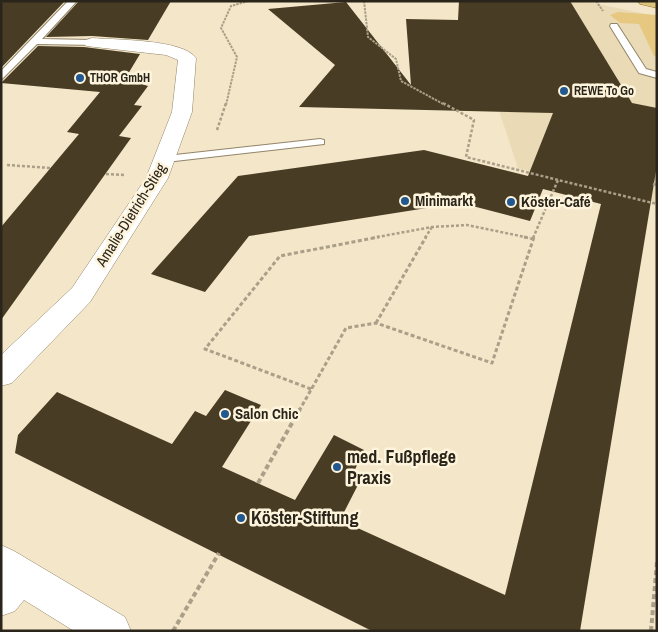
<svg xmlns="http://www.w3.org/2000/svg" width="658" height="632" font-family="'Archivo Narrow',sans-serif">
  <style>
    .built { fill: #eadab5 }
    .green { fill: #e7c881 }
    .building { fill: #483d24 }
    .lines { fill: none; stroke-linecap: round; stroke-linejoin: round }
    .lane-casing { stroke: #91856a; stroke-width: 2 }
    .street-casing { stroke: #91856a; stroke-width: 1 }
    .primary-casing { stroke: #917321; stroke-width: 1 }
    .path-far3 { stroke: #aa9f88; stroke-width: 2; stroke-dasharray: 2.5 1; stroke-linecap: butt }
    .path-far2 { stroke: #aa9f88; stroke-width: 2.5; stroke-dasharray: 3 2; stroke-linecap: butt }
    .path-far1 { stroke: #aa9f88; stroke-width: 3; stroke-dasharray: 4 2.5; stroke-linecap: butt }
    .path { stroke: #aa9f88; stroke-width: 4; stroke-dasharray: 5 3; stroke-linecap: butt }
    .lane { fill: #fff; fill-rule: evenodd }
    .street { fill: #fff; fill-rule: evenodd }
    .primary { fill: #dec47c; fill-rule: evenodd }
    .poi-dot { fill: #20588f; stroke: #fef4dc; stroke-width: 2 }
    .labels { text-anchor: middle; stroke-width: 5; stroke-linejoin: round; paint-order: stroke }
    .far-poi-label { font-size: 12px; font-weight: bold; fill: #2a251a; stroke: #fef4dc; text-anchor: start }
    .poi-label { font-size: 15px; font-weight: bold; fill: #2a251a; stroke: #fef4dc; text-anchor: start }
    .street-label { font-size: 15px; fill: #2a251a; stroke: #fef4dc }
    .near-poi-label { font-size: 18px; font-weight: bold; fill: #2a251a; stroke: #fef4dc; text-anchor: start }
  </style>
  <rect width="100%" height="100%" fill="#f4e6c8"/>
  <path class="built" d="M476 1H583L651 15 657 19V203L518 168 491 86Z"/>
  <path class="green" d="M618 12 657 15V56H654L639 24 620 23 610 15Z"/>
  <path class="building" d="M1 1H65L1 68Z
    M79 1H171L148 40 92 36 46 37Z
    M459 1H570L632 103 657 108V165L580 631H372L15 453 18 435 57 392 172 444 195 411 206 416 225 390 261 405 222 467 295 500 334 435 364 450 352 476 360 481 340 520 505 595 601 204 543 189 530 221 434 196 427 208 249 236 205 292 151 274 238 176 424 150 528 176 553 113 299 107 335 65 268 9 346 2 411 85 406 19 458 20Z
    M38 46 84 47 140 54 125 79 148 86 134 105 142 106 119 136 131 138 1 320V227L79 134 67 132 100 92 1 83Z"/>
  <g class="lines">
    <g class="lane-casing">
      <path id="lane" d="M68 1H77L42 39 92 40 96 43 95 45 37 44 1 80V71Z
        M611 24H617L646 69 657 72V78L639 73 610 26Z
        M320 139 324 140V144L166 162 160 159 166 156Z"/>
    </g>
    <g class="street-casing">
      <path id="street" d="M92 38C115 40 183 39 196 58L192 112 168 178 90 302 12 383 1 386V355L72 288 146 178 172 112 178 60 166 55 86 46 84 43 86 40Z
        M1 545 14 551 125 617 131 631H74L24 600 15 611 1 616Z"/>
    </g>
    <g class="primary-casing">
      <path id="primary" d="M638 1H657V8L640 4Z"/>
    </g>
    <path class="path-far3" d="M364 1 368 37 396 59 401 81 445 105
      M596 1 603 11
      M226 105 237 57 221 28 231 6 248 1"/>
    <path class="path-far2" d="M443 103 474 120 466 157 558 180
      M217 130 226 103
      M7 165 51 168
      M106 174 124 175
      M653 184 657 185
      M372 238 432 227 467 225 530 238
      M425 238 432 227
      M533 238 558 180 657 204"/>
    <path class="path-far1" d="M524 237 533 239
      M376 323 426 237
      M311 389 205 349 280 256 379 237
      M299 411 346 328 376 323 492 363 534 237"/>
    <path class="path" d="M258 483 300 409
      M173 631 219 553
      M651 631 657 562"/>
    <use href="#lane" class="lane"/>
    <use href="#street" class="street"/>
    <use href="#primary" class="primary"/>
  </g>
  <g class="poi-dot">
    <circle cx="80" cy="78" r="5"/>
    <circle cx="564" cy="91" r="5"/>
    <circle cx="405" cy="201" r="5"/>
    <circle cx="511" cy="202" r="5"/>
    <circle cx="225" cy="414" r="5"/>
    <circle cx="337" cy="467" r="5"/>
    <circle cx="241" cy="518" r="5"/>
  </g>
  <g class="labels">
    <g class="far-poi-label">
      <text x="90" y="82">THOR GmbH</text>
      <text x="574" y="95">REWE To Go</text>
    </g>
    <g class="poi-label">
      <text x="415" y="206">Minimarkt</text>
      <text x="521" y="207">Köster-Café</text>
      <text x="235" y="419">Salon Chic</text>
    </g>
    <g class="street-label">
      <text transform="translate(131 215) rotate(-58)" y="5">Amalie-Dietrich-Stieg</text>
    </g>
    <g class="near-poi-label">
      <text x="347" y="463">med. Fußpflege<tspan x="347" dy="21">Praxis</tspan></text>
      <text x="251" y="524">Köster-Stiftung</text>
    </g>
  </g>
  <rect width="658" height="632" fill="none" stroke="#2a251a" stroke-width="5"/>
</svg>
